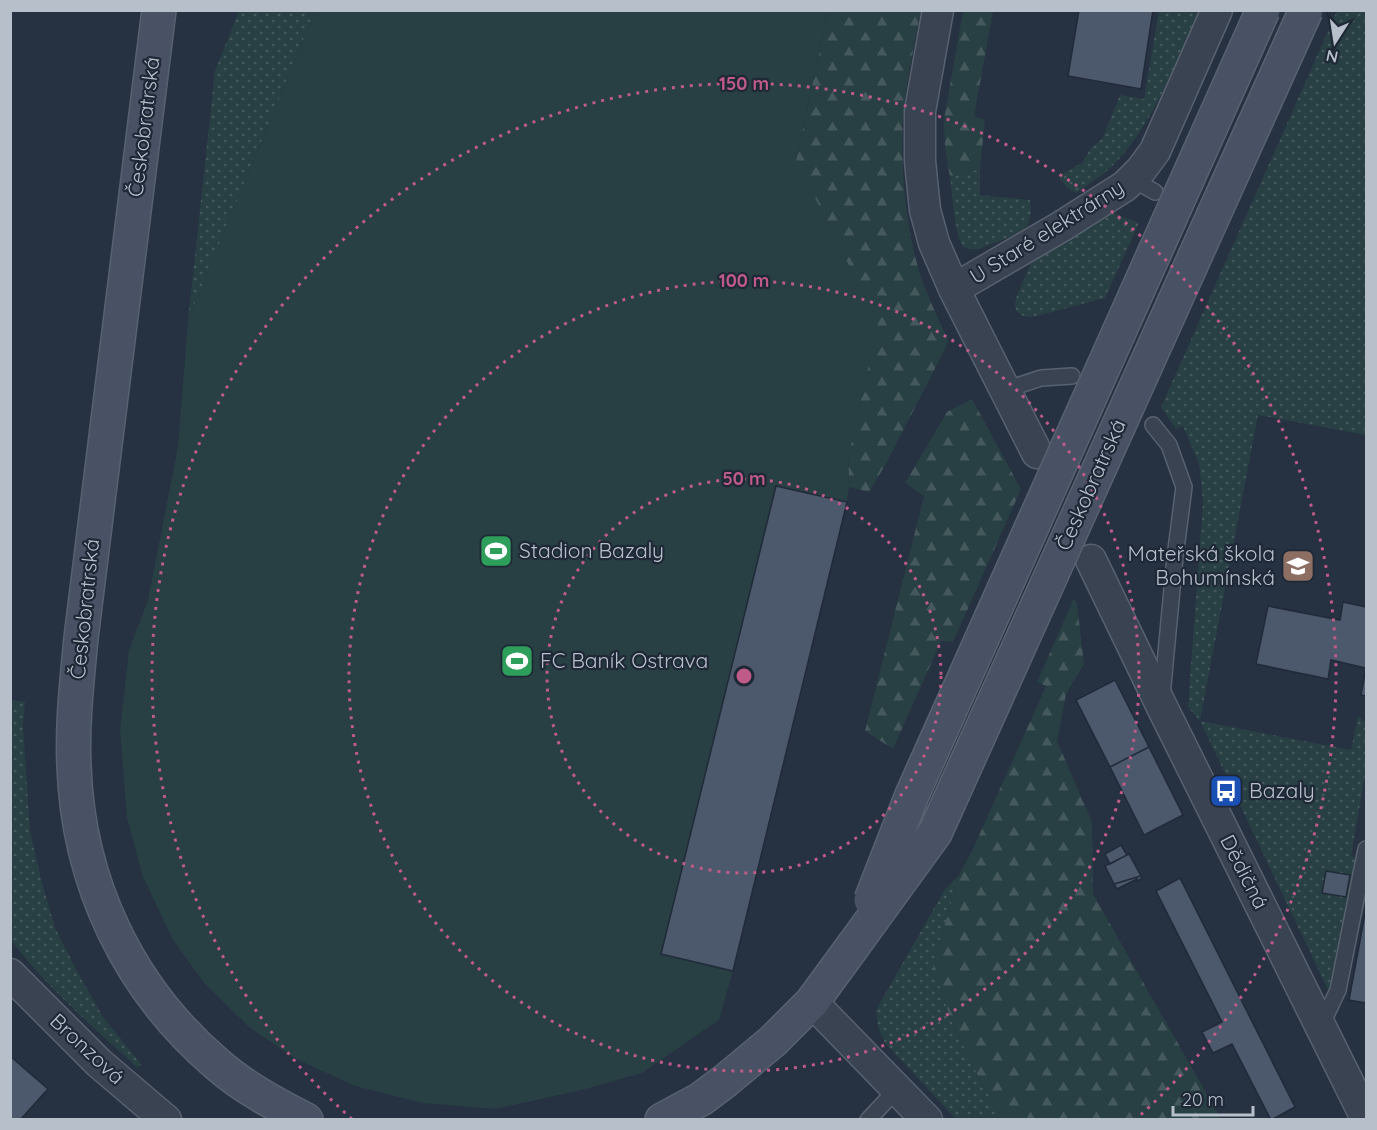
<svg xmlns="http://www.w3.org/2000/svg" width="1377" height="1130" font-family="Quicksand,sans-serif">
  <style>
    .grass { fill: url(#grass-dots) }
    .forest { fill: url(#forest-firs) }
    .pitch { fill: #283f43 }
    .building { fill: #4c586b; stroke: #212a39; stroke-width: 1.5 }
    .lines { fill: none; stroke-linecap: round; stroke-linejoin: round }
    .lane-casing { stroke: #58616f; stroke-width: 18 }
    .street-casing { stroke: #58616f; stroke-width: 33 }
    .secondary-casing { stroke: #58616f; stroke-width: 36 }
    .lane { stroke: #3a4351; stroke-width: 15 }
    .street { stroke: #3a4351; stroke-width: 30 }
    .secondary { stroke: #485264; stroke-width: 33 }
    .secondary-bridge-casing { stroke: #58616f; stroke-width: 36; stroke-linecap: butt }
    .secondary-bridge { stroke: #485264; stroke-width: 33 }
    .ring { fill: none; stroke: #be5b88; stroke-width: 3; stroke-dasharray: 3 6 }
    .labels { text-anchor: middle; stroke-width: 4.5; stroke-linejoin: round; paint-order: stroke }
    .street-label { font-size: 21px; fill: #b7bfcb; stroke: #1f2837 }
    .poi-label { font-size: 21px; fill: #b7bfcb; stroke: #1f2837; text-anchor: start }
    .centre { fill: #be5b88; stroke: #1f2837; stroke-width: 3 }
    .ring-label { font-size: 18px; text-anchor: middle; font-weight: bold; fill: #be5b88; stroke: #1f2837; stroke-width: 4.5; stroke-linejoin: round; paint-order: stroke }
  </style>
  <defs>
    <pattern id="grass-dots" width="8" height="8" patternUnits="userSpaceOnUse" patternTransform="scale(1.5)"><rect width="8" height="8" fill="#283f43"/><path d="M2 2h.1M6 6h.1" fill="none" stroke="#45595d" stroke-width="1.8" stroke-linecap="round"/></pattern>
    <pattern id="forest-firs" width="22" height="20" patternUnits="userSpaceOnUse" patternTransform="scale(1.5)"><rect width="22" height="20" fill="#283f43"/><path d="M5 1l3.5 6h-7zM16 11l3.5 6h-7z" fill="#45595d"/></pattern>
  </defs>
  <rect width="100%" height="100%" fill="#263142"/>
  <path class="grass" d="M1159 10 1199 11C1176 61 1157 116 1120 158 1108 172 1092 182 1076 193L1067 188 1058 176 1082 163 1091 148 1102 139 1120 95 1144 99Z
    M239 11H315L188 320 215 71Z
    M1337 11H1366V435L1258 415 1200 721 1351 750 1358 716 1366 723V770L1351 856 1357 858 1332 990H1328L1200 721 1188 707 1203 502 1199 464 1183 426 1176 429 1161 407Z
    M980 169V195L1030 200C1032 212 1031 223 1023 232L976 250 963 247C953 228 953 198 950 177Z
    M1108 211 1139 223 1105 298 1037 316 1027 317 1021 315 1016 310 1015 304 1017 295 1033 258Z
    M11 700 25 702 23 726 30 831 41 879 55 928 76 969 103 1017 141 1064 138 1068C93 1027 47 988 11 940Z
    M959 875 933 965 951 1020 981 1082 1003 1119H956L885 1043 878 1027 876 1010 945 889Z"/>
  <path class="forest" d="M828 11H921C914 46 906 83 903 119 901 162 904 208 914 251 920 282 935 311 948 340L945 349 887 462 869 492 849 487 848 458 854 426 796 160Z
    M963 11H993L974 116 985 120 980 169 950 177 945 148 944 119Z
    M972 399 1021 489 953 642 941 641 893 749 865 731 924 496 905 483 947 412Z
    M1074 598 1077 604 1084 664 1066 694 1057 741 1092 822 1093 894 1221 1119H1003L981 1082 951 1020 933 965 959 875 972 851 1046 686 1037 682Z"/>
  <path class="pitch" d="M315 11H828L796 160 878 323 848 458 849 487 847 502 737 957 719 1020 642 1073 582 1090 495 1109 422 1103 355 1086 296 1059 249 1027 204 983 173 940 143 877 127 818 120 730 129 650 148 600 178 446 188 320Z"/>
  <path class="building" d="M1079 10H1153L1141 89 1068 76Z
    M776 486 847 502 733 971 661 954Z
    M1343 602 1366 607V696L1361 695 1366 668 1331 660 1328 679 1256 664 1268 606 1340 620Z
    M1115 680 1149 747 1110 767 1076 700Z
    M1149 747 1183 815 1144 835 1110 767Z
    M1121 845 1127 855 1110 864 1105 854Z
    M1129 854 1141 876 1114 884 1105 866Z
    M1326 871 1350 875 1346 897 1322 893Z
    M1141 876 1142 878 1138 881 1137 879 1117 889 1114 884Z
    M1180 878 1295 1107 1271 1120 1232 1044 1213 1053 1202 1032 1222 1022 1156 891Z
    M1366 908V1003L1349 1000Z
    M10 1056 48 1089 20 1120H10Z"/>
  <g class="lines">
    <g class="lane-casing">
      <path id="lane" d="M1132 179 1155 192
        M1005 390 1041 378 1072 376
        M1153 425 1169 445 1184 487 1175 557 1162 696
        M1321 1026 1338 990 1366 849
        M868 1120 897 1089"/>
    </g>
    <g class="street-casing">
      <path id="street" d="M938 10 920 111V161L925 210 934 243 954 289 1037 453
        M954 289 1062 226 1125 186 1141 170 1155 151 1217 10
        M1091 560 1161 705 1366 1118
        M10 974 99 1063 166 1120
        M812 1002 927 1120"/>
    </g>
    <g class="secondary-casing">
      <path id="secondary" d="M159 10 81 638C77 681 72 723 74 766 78 882 128 988 217 1064 243 1087 275 1104 306 1120
        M662 1120 701 1099 725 1081 773 1041 812 1002 853 946"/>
    </g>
    <use href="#lane" class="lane"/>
    <use href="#street" class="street"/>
    <use href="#secondary" class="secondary"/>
    <g class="secondary-bridge-casing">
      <path id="secondary-bridge" d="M871 900 912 795 1263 10
        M853 946 935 833 1306 10"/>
    </g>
    <use href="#secondary-bridge" class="secondary-bridge"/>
  </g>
  <g class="ring">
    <circle cx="744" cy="676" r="197"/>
    <circle cx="744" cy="676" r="395"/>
    <path d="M352 1119A592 592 0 1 1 1136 1119"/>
  </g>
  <defs>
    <g id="stadium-square" transform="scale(1.725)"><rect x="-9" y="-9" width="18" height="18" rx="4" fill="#2e9e5b" stroke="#1f2837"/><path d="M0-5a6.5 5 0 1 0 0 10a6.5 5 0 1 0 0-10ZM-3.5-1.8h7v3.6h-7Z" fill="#fff"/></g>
    <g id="school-square" transform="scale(1.725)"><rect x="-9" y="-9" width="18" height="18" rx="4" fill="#8d6e63" stroke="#1f2837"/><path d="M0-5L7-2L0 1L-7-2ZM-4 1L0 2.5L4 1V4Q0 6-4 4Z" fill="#fff"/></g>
    <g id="bus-square" transform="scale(1.725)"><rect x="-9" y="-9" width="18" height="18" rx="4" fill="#1a4fb4" stroke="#1f2837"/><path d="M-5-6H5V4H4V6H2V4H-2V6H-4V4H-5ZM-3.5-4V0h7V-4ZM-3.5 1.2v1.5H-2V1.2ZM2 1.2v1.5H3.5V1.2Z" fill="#fff"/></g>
  </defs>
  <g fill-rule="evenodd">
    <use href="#stadium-square" x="496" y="551"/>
    <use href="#school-square" x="1298" y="566"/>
    <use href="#stadium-square" x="517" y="661"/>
    <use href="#bus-square" x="1226" y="791"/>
  </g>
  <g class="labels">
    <g class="street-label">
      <text transform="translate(144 127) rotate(-83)" y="7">Českobratrská</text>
      <text transform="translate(1047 232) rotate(-32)" y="7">U Staré elektrárny</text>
      <text transform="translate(1091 485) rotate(-66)" y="7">Českobratrská</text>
      <text transform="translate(85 609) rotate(-84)" y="7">Českobratrská</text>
      <text transform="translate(1244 872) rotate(63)" y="7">Dědičná</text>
      <text transform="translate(87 1049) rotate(43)" y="7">Bronzová</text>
    </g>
    <g class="poi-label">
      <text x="519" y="558">Stadion Bazaly</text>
      <text x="1275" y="561" text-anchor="end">Mateřská škola<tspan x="1275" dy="24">Bohumínská</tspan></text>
      <text x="540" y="668">FC Baník Ostrava</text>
      <text x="1249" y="798">Bazaly</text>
    </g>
  </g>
  <circle cx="744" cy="676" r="9" class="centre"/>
  <g class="ring-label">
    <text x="744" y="90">150 m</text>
    <text x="744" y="287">100 m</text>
    <text x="744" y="485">50 m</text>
  </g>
  <rect width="1377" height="1130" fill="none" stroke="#b7bfcb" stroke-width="24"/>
  <g transform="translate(1335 42) rotate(192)" stroke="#1f2837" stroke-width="4.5" paint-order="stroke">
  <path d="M0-4.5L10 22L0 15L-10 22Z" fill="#b7bfcb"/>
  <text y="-9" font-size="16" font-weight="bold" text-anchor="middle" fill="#b7bfcb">N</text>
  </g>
  <path d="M1173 1106v9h80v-9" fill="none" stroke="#b7bfcb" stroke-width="3"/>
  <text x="1182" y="1106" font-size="18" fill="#b7bfcb" stroke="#1f2837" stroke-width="4.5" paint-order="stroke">20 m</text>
</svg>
